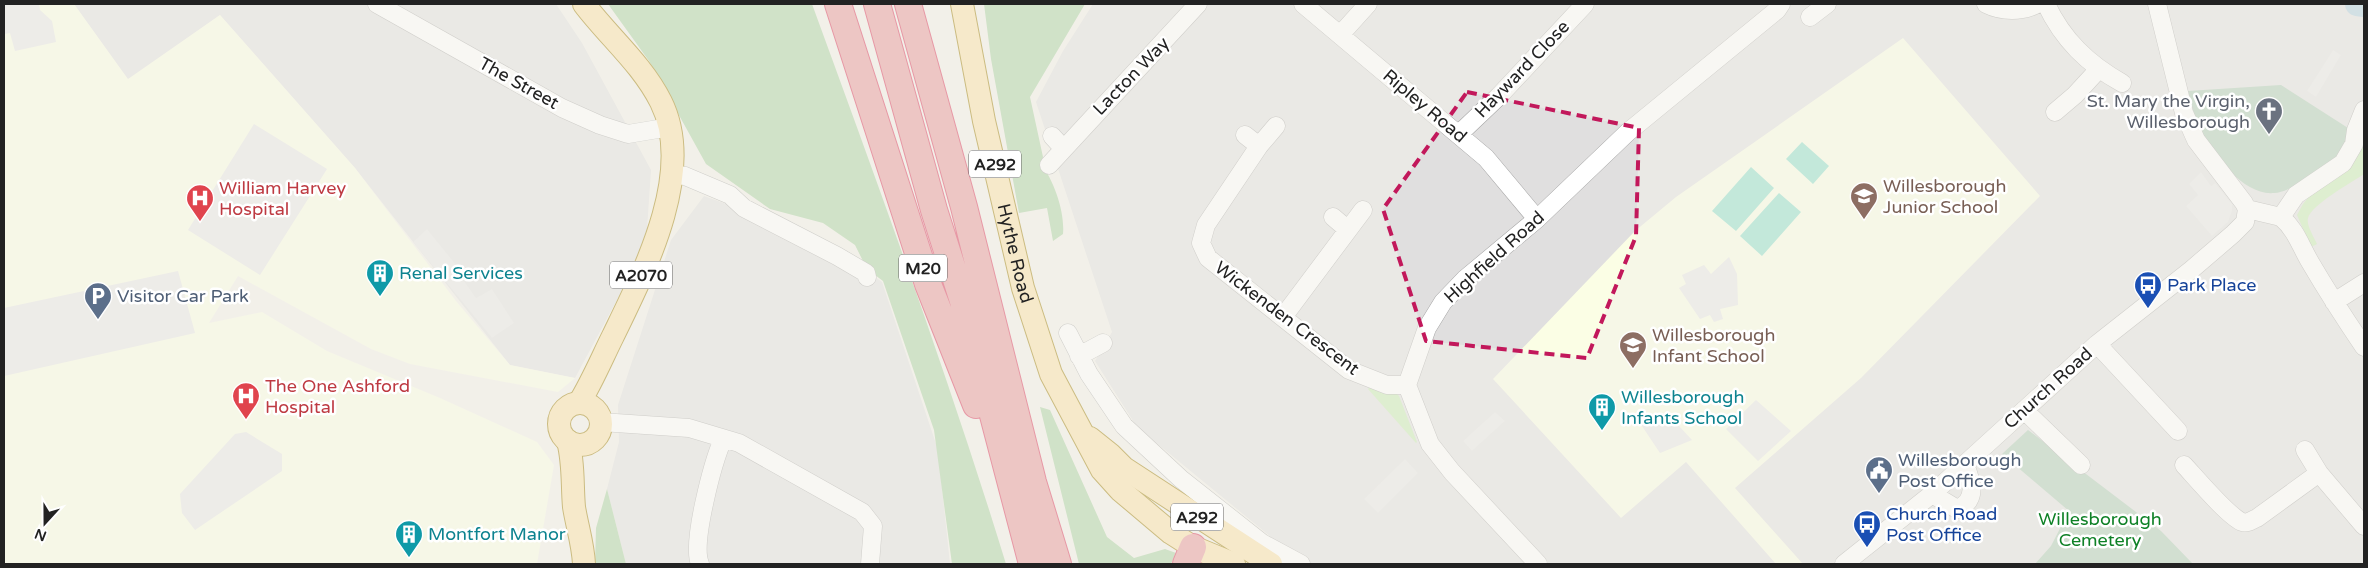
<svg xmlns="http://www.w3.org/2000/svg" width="2368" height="568" font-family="'Varela Round',sans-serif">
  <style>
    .residential { fill: #e0dfdf }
    .education { fill: #fbfee5 }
    .grass { fill: #c6eab1 }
    .forest { fill: #a7d09f }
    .cemetery { fill: #aacab3 }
    .pitch { fill: #89dec8 }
    .parking { fill: #e6e6e6 }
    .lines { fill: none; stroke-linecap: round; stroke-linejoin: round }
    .river { stroke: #abccde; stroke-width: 24 }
    .minor-casing { stroke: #a6a6a6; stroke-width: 19 }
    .major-casing { stroke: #9c7c03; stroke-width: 24 }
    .highway-casing { stroke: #d92d53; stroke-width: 28 }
    .minor { stroke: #fff; stroke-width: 18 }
    .major { stroke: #fae0a5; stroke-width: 22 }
    .highway { stroke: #e69398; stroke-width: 26 }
    .marked { fill: none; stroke: #c2185b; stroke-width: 4; stroke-dasharray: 10 6; stroke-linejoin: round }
    .labels { text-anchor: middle; stroke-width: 5; stroke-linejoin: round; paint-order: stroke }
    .shield { fill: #fff; stroke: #646464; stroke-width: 1 }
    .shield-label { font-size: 16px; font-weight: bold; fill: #222 }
    .street-label { font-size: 18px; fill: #222; stroke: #fff }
    .worship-label { font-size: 18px; fill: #5b616d; stroke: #fff; text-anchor: end }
    .education-label { font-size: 18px; fill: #785e54; stroke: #fff; text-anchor: start }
    .health-label { font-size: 18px; fill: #be3a42; stroke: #fff; text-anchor: start }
    .culture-label { font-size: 18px; fill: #0d838f; stroke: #fff; text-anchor: start }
    .transit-label { font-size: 18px; fill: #164399; stroke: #fff; text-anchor: start }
    .service-label { font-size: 18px; fill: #4e5e75; stroke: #fff; text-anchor: start }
    .park-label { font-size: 18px; fill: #0e8126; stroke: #fff }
  </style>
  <rect width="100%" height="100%" fill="#f2f0e9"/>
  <path class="residential" d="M74 4H556L582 43 651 170 647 229 633 270 575 378 510 365 355 168 220 15 128 80Z
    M1093 4H2364V564H1252L1271 537 1137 427 1095 361 1112 332 1036 102 1063 51Z
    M704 196 816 236 882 282 938 450 950 564H626L607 489 619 442 618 405 671 240Z"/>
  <path class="education" d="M4 4H74L128 79 220 15 355 168 456 301 510 365 575 378 558 392 410 364 371 349 238 276 209 323 262 312 327 351 440 398 537 442 554 465 537 564H4Z
    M1903 38 2040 196 1861 378 1735 488 1803 564H1776L1686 462 1621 518 1493 379 1635 231 1676 197Z"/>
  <path class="grass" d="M2364 128V174C2352 182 2311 205 2308 218 2306 225 2314 237 2317 244L2311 247 2297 215 2303 204Z
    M1370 386 1395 392 1399 396 1417 442 1416 443 1368 389Z"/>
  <path class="forest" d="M608 4H812C880 190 948 375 1006 564H952L934 430 883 281 867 269 855 245 823 223 770 209 706 164 649 61Z
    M984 4H1085L1030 97 1043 157 1041 163C1054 182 1065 211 1063 234L1053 241 1047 208 1019 213 991 59Z
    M1040 407 1050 410 1107 537 1134 558 1165 549 1176 553 1171 564H1079Z
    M607 489 626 564H595L596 528Z"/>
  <path class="cemetery" d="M2281 85 2348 128C2348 156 2341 158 2318 171 2305 179 2289 192 2274 193 2245 196 2215 157 2202 135 2195 123 2192 104 2188 91Z
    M2028 430 2161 531 2193 564H2035L2051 546 2069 511 2002 454Z"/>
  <path class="pitch" d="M1802 142 1829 166 1813 184 1786 159Z
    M1751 167 1774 188 1736 231 1712 211Z
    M1779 193 1801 212 1762 256 1740 236Z"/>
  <path class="parking" d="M4 4H39L40 10 52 21 56 42 15 51 10 33 4 34Z
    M2333 50 2341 55 2316 97 2307 91Z
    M254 124 327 169 260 275 188 230Z
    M2201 172 2211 186 2215 183 2232 204V211L2228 222 2212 236 2186 206 2198 195 2189 184Z
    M427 229 457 266 463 276 462 278 476 298 492 289 514 323 492 338 413 242Z
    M1729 257 1737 274 1738 305 1720 309 1723 319 1714 322 1710 315 1700 319 1679 288 1686 284 1682 275 1704 265 1711 274Z
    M178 271 195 333 4 376V308Z
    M1756 400 1791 431 1758 461 1726 429Z
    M1495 412 1505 421 1472 451 1463 441Z
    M1666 412 1692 440 1660 453 1640 423Z
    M246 432 282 454V471L195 530 182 513 180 494 235 434Z
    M1405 459 1418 473 1378 513 1364 499Z"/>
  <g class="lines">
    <path class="river" d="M2357 4 2364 5"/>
    <g class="minor-casing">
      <path id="minor" d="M377 4 562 108 600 125 628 134 670 127
        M1303 4 1486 158 1537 219
        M1986 4C2002 12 2022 12 2037 4
        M2046 4C2063 40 2088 64 2122 83
        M2157 4 2184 113 2196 140 2244 203 2247 209
        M1810 17 1827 4
        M1340 35 1368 4
        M2055 112 2075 95 2098 70
        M1276 126 1259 146 1206 225 1201 243 1208 258 1349 370 1387 385H1407
        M1459 134 1499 96 1585 4
        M1245 135 1259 146
        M1052 136 1063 148
        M1049 165 1198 4
        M671 174 685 176 730 195 744 208 837 256 866 273 867 277
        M2247 209 2281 217 2296 195 2343 163 2354 144 2356 130 2364 110
        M1333 217 1347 229
        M2281 217C2296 230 2300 245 2310 262 2327 291 2345 319 2364 347
        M2334 302 2364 283
        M1283 317 1363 210
        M1068 333 1089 374 1124 426 1181 479 1262 543 1301 564
        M2097 344 2178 431
        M1079 356 1103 343
        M2024 410 2081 465
        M601 422 689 428 739 443 862 512 873 526 870 564
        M2305 450 2319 473 2364 526
        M2184 465C2196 478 2228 516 2242 522 2247 524 2252 520 2257 518L2319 473
        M1932 494 1957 509C1978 501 1972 481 1965 465
        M700 564C691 543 713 462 723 439
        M1538 564 1452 472 1430 444 1407 385 1427 328 1443 302 1465 279 1537 219 1628 132 1777 10 1781 4
        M1844 564 1932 494 2097 344 2191 270 2233 234 2245 222 2247 209"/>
    </g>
    <g class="major-casing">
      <g id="major">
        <path id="s1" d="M962 4 984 121 1023 288 1051 374 1102 470 1120 490 1171 533 1193 547 1234 564"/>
        <path d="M579 403C592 382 602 358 613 336 644 272 696 172 661 102 642 64 609 37 584 4"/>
        <circle cx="580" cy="424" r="21"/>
        <path d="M1090 438 1110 454 1124 468 1271 564"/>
        <path d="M568 441C574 463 572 485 574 507 577 526 583 544 584 564"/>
      </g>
    </g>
    <g class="highway-casing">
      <path id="highway" d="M838 4 928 284 976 405
        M877 4 934 210 963 301 1032 564
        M908 4 964 207 1033 482 1058 564
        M1186 564 1193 547"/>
    </g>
    <use href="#minor" class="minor"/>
    <use href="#major" class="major"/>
    <use href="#highway" class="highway"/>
  </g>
  <path d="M0 0H2368V568H0ZM1467 92 1639 128 1636 236 1587 358 1426 341 1383 209Z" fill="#f2f0e9" fill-opacity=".55" fill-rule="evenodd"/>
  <path class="marked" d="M1467 92 1639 128 1636 236 1587 358 1426 341 1383 209Z"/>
  <defs>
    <g id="church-pin" transform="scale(1.4375)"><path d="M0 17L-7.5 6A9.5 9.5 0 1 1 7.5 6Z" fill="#6b7280" stroke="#fff"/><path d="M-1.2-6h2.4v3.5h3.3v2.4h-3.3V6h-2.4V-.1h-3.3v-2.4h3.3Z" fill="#fff"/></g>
    <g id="school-pin" transform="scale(1.4375)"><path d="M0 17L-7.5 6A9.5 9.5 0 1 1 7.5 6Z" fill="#8d6e63" stroke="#fff"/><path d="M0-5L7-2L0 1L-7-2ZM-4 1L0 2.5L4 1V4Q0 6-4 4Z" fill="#fff"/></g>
    <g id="hospital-pin" transform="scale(1.4375)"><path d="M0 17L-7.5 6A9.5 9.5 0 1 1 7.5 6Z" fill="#e0444e" stroke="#fff"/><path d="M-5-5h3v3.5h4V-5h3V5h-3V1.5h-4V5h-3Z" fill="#fff"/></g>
    <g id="building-pin" transform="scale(1.4375)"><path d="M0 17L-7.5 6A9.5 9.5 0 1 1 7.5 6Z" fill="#0f9aa8" stroke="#fff"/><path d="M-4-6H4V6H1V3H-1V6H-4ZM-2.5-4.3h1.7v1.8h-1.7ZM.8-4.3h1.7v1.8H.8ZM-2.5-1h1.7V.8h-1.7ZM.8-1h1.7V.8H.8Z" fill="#fff"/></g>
    <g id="bus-pin" transform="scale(1.4375)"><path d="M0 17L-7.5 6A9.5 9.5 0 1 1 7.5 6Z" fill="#1a4fb4" stroke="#fff"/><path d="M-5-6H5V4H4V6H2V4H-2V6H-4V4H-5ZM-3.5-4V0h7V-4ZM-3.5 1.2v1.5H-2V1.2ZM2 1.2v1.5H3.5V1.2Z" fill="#fff"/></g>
    <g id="parking-pin" transform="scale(1.4375)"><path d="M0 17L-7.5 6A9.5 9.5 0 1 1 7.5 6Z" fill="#5c6f8a" stroke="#fff"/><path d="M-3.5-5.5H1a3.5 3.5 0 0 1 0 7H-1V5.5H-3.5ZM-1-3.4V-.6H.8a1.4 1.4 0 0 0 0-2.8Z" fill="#fff"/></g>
    <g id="civic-pin" transform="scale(1.4375)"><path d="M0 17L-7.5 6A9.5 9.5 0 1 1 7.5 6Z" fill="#5c6f8a" stroke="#fff"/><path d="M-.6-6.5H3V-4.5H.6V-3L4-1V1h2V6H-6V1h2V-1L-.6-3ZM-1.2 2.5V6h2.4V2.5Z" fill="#fff"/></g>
  </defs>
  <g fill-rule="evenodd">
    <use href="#church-pin" x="2269" y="111"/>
    <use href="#school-pin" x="1864" y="196"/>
    <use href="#hospital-pin" x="200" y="198"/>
    <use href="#building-pin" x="380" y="273"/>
    <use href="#bus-pin" x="2148" y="285"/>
    <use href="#parking-pin" x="98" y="296"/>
    <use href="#school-pin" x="1633" y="345"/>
    <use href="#hospital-pin" x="246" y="396"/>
    <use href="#building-pin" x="1602" y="407"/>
    <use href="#civic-pin" x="1879" y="470"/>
    <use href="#bus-pin" x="1867" y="524"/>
    <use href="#building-pin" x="409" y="534"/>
  </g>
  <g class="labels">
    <g class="shield">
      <rect x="969" y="150.5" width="52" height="27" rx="4"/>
      <rect x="899" y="254.5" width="48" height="27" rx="4"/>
      <rect x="610" y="261.5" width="62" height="27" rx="4"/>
      <rect x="1171" y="503.5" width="52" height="27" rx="4"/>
    </g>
    <g class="shield-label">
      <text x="995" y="170">A292</text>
      <text x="923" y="274">M20</text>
      <text x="641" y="281">A2070</text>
      <text x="1197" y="523">A292</text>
    </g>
    <g class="street-label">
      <text transform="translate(1522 69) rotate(-46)" y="6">Hayward Close</text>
      <text transform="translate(1131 76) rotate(-46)" y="6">Lacton Way</text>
      <text transform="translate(519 83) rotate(29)" y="6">The Street</text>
      <text transform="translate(1425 106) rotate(40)" y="6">Ripley Road</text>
      <text dy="6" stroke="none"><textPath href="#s1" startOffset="255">Hythe Road</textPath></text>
      <text transform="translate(1494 257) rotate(-42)" y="6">Highfield Road</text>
      <text transform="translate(1287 318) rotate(37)" y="6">Wickenden Crescent</text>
      <text transform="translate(2048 388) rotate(-42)" y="6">Church Road</text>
    </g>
    <g class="worship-label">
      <text x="2250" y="107">St. Mary the Virgin,<tspan x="2250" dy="21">Willesborough</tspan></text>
    </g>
    <g class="education-label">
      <text x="1883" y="192">Willesborough<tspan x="1883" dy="21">Junior School</tspan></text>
      <text x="1652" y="341">Willesborough<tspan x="1652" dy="21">Infant School</tspan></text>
    </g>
    <g class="health-label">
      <text x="219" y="194">William Harvey<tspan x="219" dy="21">Hospital</tspan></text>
      <text x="265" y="392">The One Ashford<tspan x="265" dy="21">Hospital</tspan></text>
    </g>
    <g class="culture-label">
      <text x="399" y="279">Renal Services</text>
      <text x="1621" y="403">Willesborough<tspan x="1621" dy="21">Infants School</tspan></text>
      <text x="428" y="540">Montfort Manor</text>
    </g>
    <g class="transit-label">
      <text x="2167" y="291">Park Place</text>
      <text x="1886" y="520">Church Road<tspan x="1886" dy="21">Post Office</tspan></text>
    </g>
    <g class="service-label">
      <text x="117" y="302">Visitor Car Park</text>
      <text x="1898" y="466">Willesborough<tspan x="1898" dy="21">Post Office</tspan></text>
    </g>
    <g class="park-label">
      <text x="2100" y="525">Willesborough<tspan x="2100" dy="21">Cemetery</tspan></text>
    </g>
  </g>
  <rect width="2368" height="568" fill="none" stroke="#222222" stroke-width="10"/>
  <g transform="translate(45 523) rotate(201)" stroke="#ffffff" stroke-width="4" paint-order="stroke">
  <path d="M0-4L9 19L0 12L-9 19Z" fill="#222222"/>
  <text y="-8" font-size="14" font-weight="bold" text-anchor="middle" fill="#222222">N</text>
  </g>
</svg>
